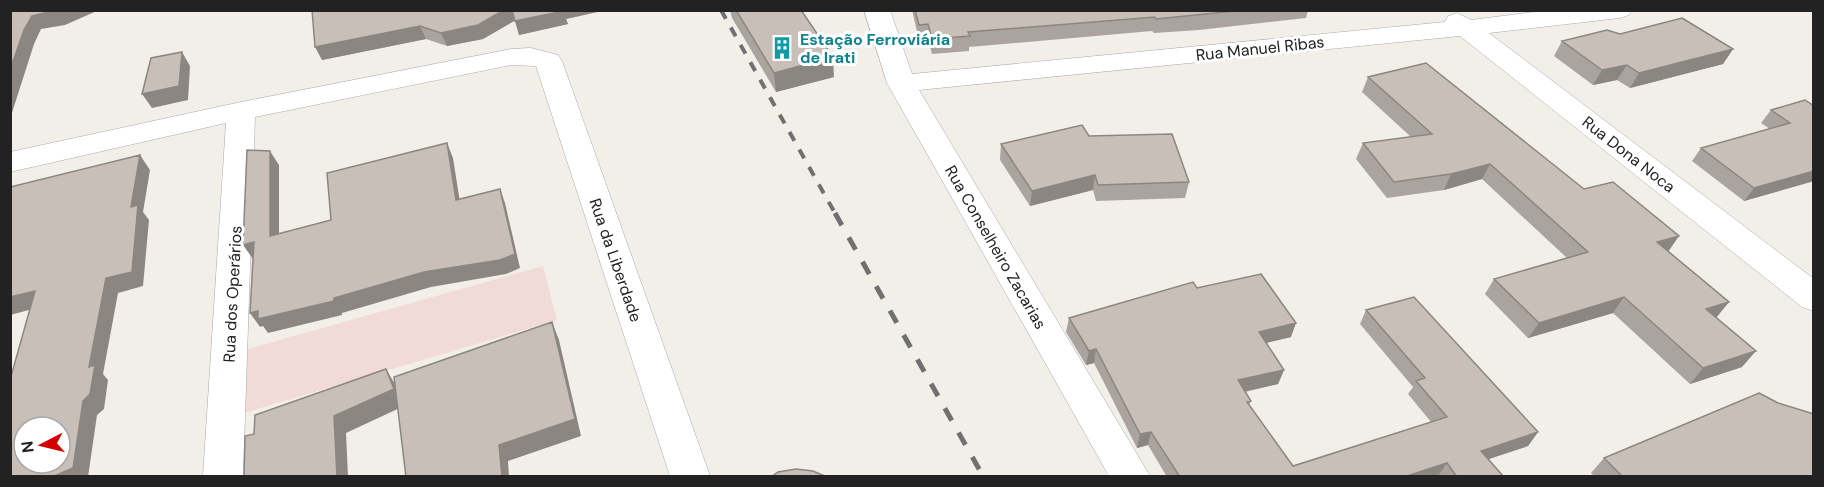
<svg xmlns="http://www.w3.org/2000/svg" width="1824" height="487" font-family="'DM Sans',sans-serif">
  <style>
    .commercial { fill: #f2dad9 }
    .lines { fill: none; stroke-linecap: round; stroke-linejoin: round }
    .minor-casing { stroke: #a9a9a9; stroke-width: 1 }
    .minor { fill: #fff; fill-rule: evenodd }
    .rail-far1 { stroke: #707070; stroke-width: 4; stroke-dasharray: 10 10; stroke-linecap: butt }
    .rail { stroke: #707070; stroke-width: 5; stroke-dasharray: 14 14; stroke-linecap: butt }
    .wall { fill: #aba49e }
    .shaded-wall { fill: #8b8681 }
    .building { fill: #c7bfb8; stroke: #8b8681; stroke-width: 1.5; fill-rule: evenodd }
    .labels { text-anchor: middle; stroke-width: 6; stroke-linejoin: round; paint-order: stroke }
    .culture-label { font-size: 16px; font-weight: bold; fill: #0d838f; stroke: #fff; text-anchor: start }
    .street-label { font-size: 16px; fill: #222; stroke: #fff }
  </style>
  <rect width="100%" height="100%" fill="#f2efe9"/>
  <path class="commercial" d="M543 266 557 320 227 418 230 354Z"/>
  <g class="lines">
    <g class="minor-casing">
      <path id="minor" d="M864 10H890L912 74 1445 22 1448 16 1457 13 1471 20 1550 10H1632L1629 15 1620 18 1489 33 1814 279V311L1802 307 1460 36 919 90 1150 476H1109L887 83Z
        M531 48 558 55 562 61 710 476H670L536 66 511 65 255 117 243 476H203L226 123 10 172V152L241 102 511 49Z"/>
    </g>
    <use href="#minor" class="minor"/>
    <path class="rail-far1" d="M721 10 836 215"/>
    <path class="rail" d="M835 213 983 476"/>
  </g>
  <path class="wall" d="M312 10H606L566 19 568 24 519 35 515 20 483 39 447 46 426 39 322 60Z
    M730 10H801L834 77 776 92 732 18Z
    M912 10H1308L1306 18 1199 30 1154 33 1152 31 969 47V51L932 54 928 39 919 40Z
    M1620 34 1733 49 1723 64 1630 88 1617 80 1593 85 1554 56 1562 41Z
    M1368 77 1584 189 1668 251 1729 302 1716 317 1742 367 1690 384 1613 313 1528 338 1485 294 1494 279 1567 258 1482 179 1444 190 1387 198 1356 159 1363 143 1411 137 1362 92Z
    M1814 106V181L1744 201 1692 161 1701 148 1770 129 1761 123 1771 110Z
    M1089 136 1189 182 1185 198 1096 201 1093 190 1030 206 1000 160 1001 144Z
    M1366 310 1538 432 1528 446 1488 459 1504 477H1167L1148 445 1137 448 1094 363 1086 365 1066 332 1069 318 1291 337 1266 343 1284 370 1278 384 1245 392 1251 401 1249 405 1293 466 1431 422 1408 394 1413 387 1360 324Z
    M1604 458 1814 477H1595L1591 473Z"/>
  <path class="shaded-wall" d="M57 10H99L65 25 41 29 34 44 10 119V70L24 30 32 16Z
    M504 10H513L516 20 483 39 447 46 441 33Z
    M563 10H606L566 19 568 24 519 35 515 21Z
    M420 26 426 39 322 60 315 47Z
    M1733 49 1723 64 1630 88 1639 73Z
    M182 52 190 66 188 100 152 108 142 94Z
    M833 57 834 77 776 92 774 73Z
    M1627 65 1617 80 1593 85 1602 70Z
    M447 143 453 158 462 215 456 200Z
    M270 151 279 165V250L270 236Z
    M140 155 150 170 143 212 149 220 143 286 118 293 103 374 108 380 104 409 97 415 88 477H52L83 401 106 278 131 207Z
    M1490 164 1482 179 1444 190 1451 174Z
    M1814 171V181L1744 201 1754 188Z
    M1095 175 1093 190 1030 206 1032 191Z
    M500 189 505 203 520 268 506 274 431 287 342 313V315L268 333 263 326 260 327 250 313 258 311 334 298Z
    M1679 236 1668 252 1657 242Z
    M254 242 264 256 253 259 243 245Z
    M35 291 48 305 10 315V297Z
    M1624 297 1613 313 1528 338 1539 323Z
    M1729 302 1716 318 1706 309Z
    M552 322 559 340 581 436 508 461 509 477H502L499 445Z
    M1296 323 1291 337 1254 346 1259 332Z
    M1096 349 1094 363 1086 365 1089 351Z
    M1756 351 1742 367 1690 384 1703 368Z
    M386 369 396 386 404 406 346 433 348 477H337L334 416Z
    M1284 370 1278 384 1233 394 1238 380Z
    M1151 432 1148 445 1137 448 1140 434Z
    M1538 432 1528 446 1471 465 1481 451Z
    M1447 463 1438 476 1436 477H1404Z"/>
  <path class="building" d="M10 10H57L32 16 24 30 10 70Z
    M312 10H504L478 25 441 33 420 26 315 47Z
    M512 10H564V11L515 21Z
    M736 10H801L833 57 774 73Z
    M915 10H1245L1156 19 1155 17 968 32 970 36 932 39 928 24 919 25Z
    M1682 18 1733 49 1639 73 1627 65 1602 70 1562 41 1607 30 1620 34Z
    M182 52 179 86 142 94 151 58Z
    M1426 63 1584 189 1613 182 1679 236 1657 242 1729 302 1706 309 1756 351 1703 368 1624 297 1539 323 1494 279 1588 252 1490 164 1451 174 1394 182 1363 143 1432 134 1368 77Z
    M1805 100 1814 106V171L1754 188 1701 148 1790 123 1771 110Z
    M1082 125 1089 136 1172 134 1189 182 1098 185 1095 175 1032 191 1001 144Z
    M447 143 456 200 500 189 515 254 500 260 424 272 334 298V301L258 319V311L250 313 254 242 243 245 247 150 270 151V236L331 220 327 173Z
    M140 155 131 207 138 205 132 272 106 278 89 367 95 365 90 394 83 401 73 468 52 477H10V380L35 291 10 297V187ZM24 427H60V463H24Z
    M1261 274 1296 323 1259 332 1284 370 1238 380 1251 401 1247 402 1293 466 1447 417 1416 381 1425 378 1366 310 1414 297 1538 432 1481 451 1504 477H1457L1447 463 1404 477H1180L1151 432 1140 434 1096 349 1089 351 1069 318 1193 282 1197 288Z
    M552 322 575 419 499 445 502 477H406L394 377Z
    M386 369 394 389 334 416 337 477H244L245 436 254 434 255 415Z
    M1759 393 1778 403 1814 414V477H1623L1604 458Z
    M796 469 813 471 827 477H771L778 472Z"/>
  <defs>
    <g id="building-bare" transform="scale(1.8)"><path d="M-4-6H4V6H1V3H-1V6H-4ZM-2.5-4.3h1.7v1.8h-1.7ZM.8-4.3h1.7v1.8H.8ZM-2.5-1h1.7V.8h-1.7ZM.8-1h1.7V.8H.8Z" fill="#0f9aa8" stroke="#fff" stroke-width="2.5" paint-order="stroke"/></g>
  </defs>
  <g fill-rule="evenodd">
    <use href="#building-bare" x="782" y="48"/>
  </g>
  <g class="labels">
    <g class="culture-label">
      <text x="800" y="45">Estação Ferroviária<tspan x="800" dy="18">de Irati</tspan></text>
    </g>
    <g class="street-label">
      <text transform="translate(1260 48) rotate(-6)" y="6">Rua Manuel Ribas</text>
      <text transform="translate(1629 154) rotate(38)" y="6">Rua Dona Noca</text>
      <text transform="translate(996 247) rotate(60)" y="6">Rua Conselheiro Zacarias</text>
      <text transform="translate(616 260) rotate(71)" y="6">Rua da Liberdade</text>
      <text transform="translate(232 294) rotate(-87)" y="6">Rua dos Operários</text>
    </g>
  </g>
  <rect width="1824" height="487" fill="none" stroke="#222222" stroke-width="24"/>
  <g transform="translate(42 445) rotate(263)"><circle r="28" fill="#ffffff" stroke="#a7a7a7" stroke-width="1.5"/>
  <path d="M0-4.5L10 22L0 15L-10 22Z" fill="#d40000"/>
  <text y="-9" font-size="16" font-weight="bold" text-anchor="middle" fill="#222222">N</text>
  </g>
</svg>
